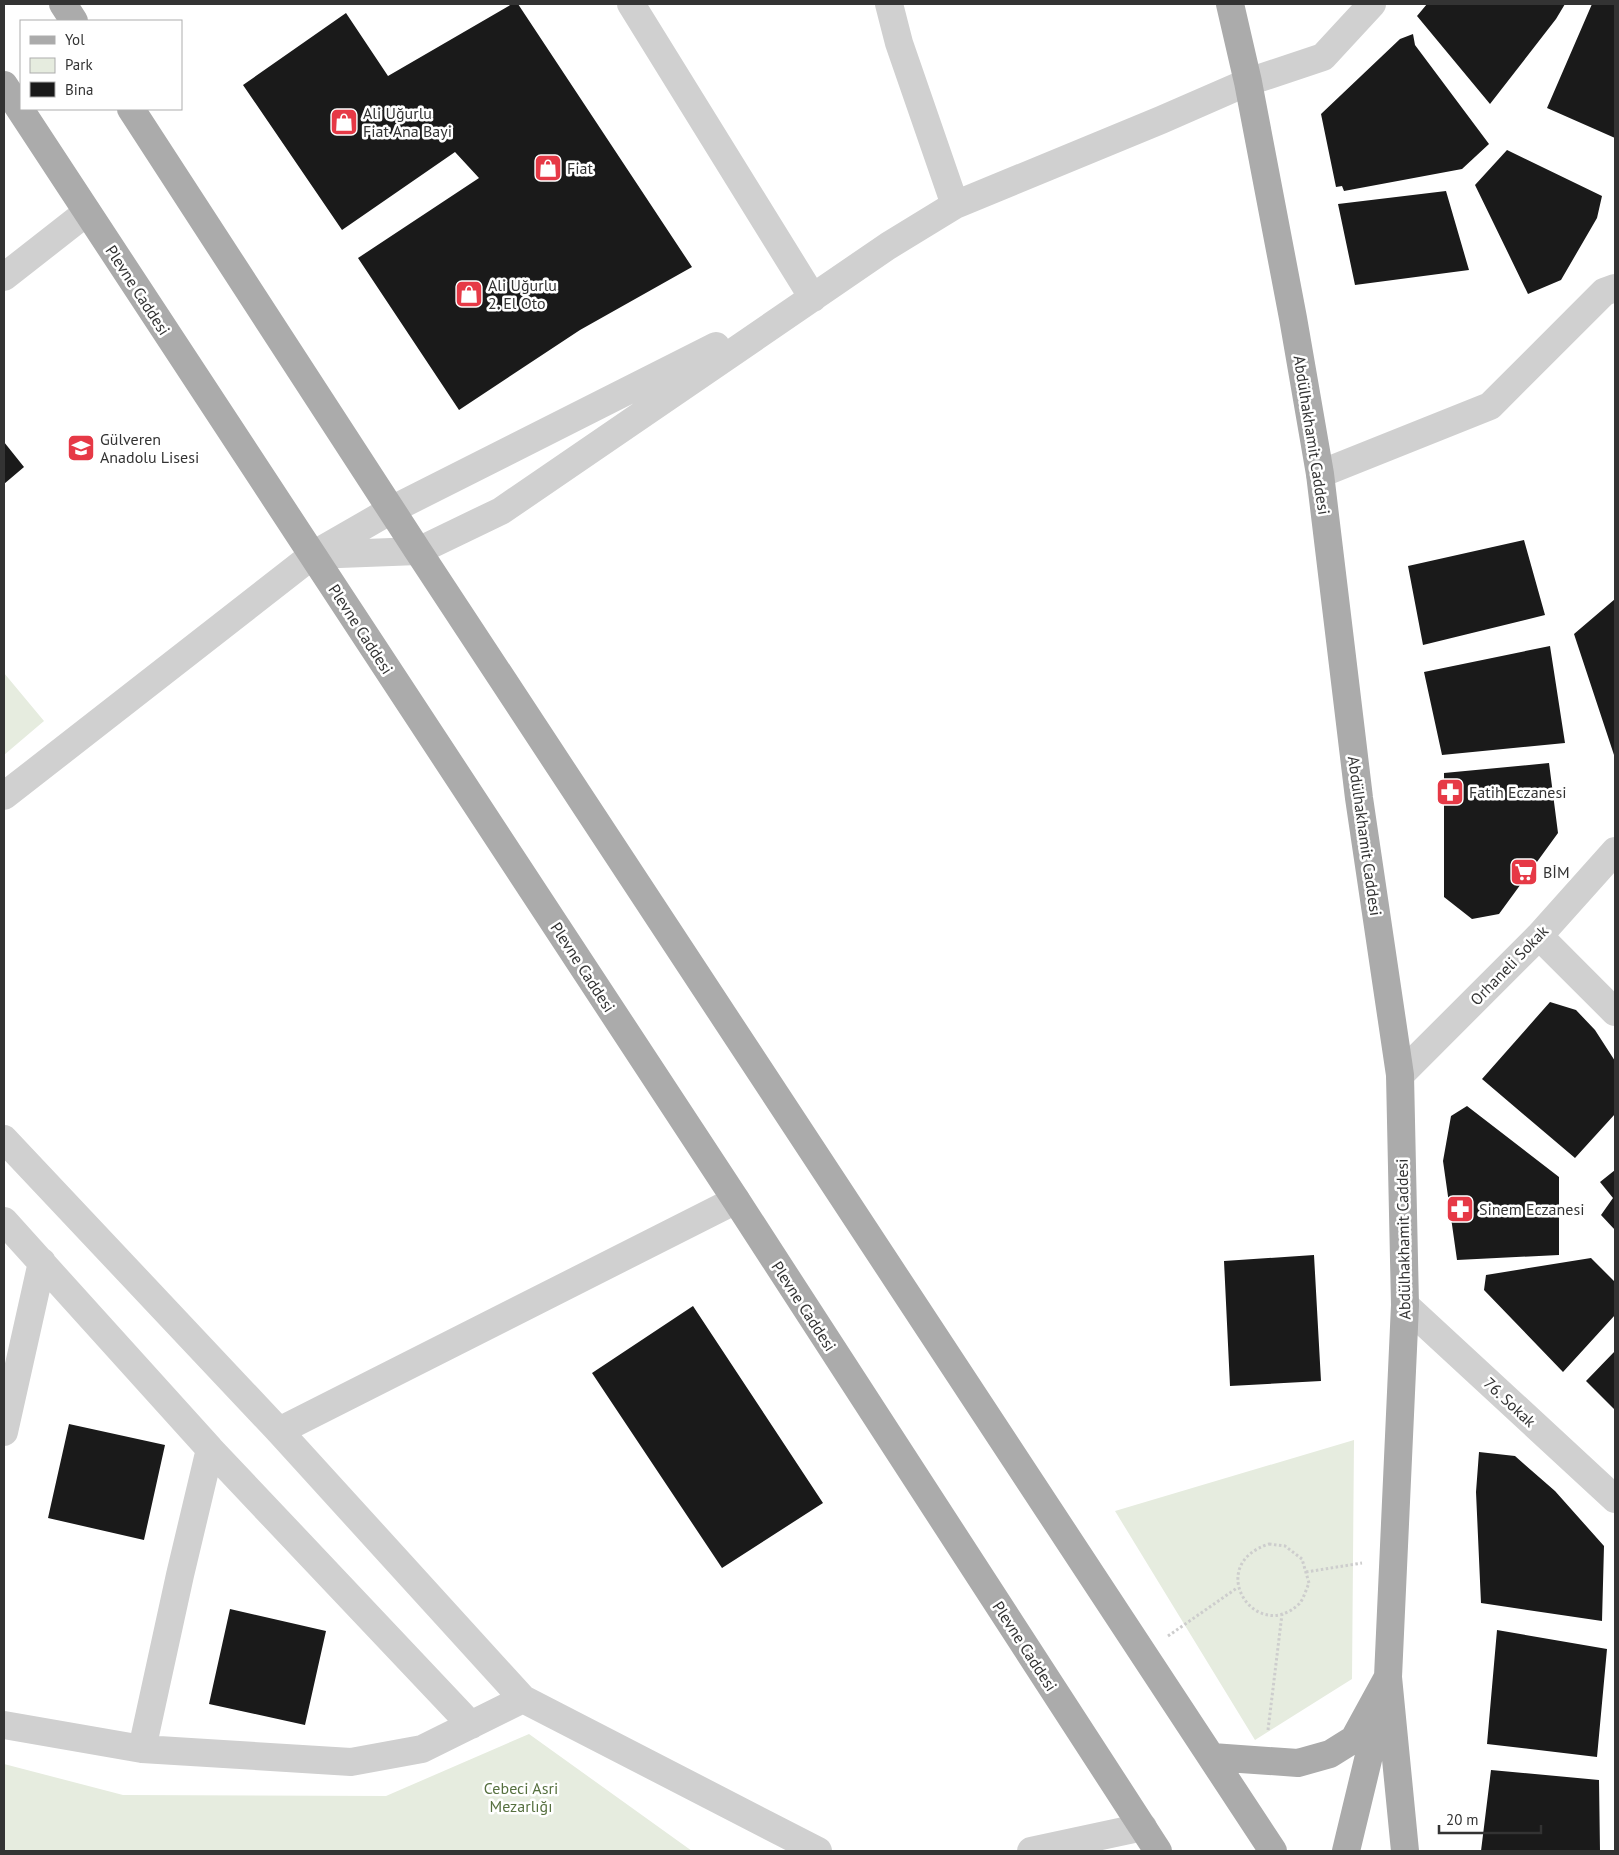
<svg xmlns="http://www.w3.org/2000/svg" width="1619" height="1855" font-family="'PT Sans',sans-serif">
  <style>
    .green { fill: #e6ecdf }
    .building { fill: #1a1a1a }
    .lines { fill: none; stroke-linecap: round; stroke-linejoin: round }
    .path { stroke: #cdcdcd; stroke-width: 3; stroke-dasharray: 2.5 2.5; stroke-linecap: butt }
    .minor { stroke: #d0d0d0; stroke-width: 28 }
    .major { stroke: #ababab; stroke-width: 28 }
    .labels { text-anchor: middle; stroke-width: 5; stroke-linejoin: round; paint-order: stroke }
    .poi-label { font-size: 16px; fill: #333; stroke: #fff; text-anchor: start }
    .street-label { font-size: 16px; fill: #333; stroke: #fff }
    .park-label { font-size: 16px; fill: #56703f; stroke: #fff }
  </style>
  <rect width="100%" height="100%" fill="#fff"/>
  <path class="green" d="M4 673 44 721 4 755Z
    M1354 1440 1352 1679 1255 1740 1115 1511Z
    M529 1734 692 1851H4V1764L123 1795 386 1796Z"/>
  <path class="building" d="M512 4H518L692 267 580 330 459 410 358 258 479 178 455 152 342 230 243 85 346 13 388 76Z
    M1427 4H1565L1556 19 1490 104 1417 16Z
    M1592 4H1615V138L1547 108Z
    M1413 34 1415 45 1489 144 1462 169 1344 191 1342 186 1336 187 1321 114 1400 39Z
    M1507 150 1602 196 1597 218 1561 280 1528 294 1475 185Z
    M1446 191 1469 270 1355 285 1338 204Z
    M4 442 24 467 4 484Z
    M1524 540 1545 615 1423 645 1408 566Z
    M1615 599V758L1574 634Z
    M1550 646 1565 743 1442 755 1424 672Z
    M1549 763 1558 833 1499 914 1472 919 1444 897V773Z
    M1550 1002 1576 1010 1595 1030 1615 1061V1114L1575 1158 1482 1079Z
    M1467 1106 1559 1177V1255L1457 1260 1443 1161 1451 1116Z
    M1615 1170V1230L1601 1215 1613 1198 1600 1182Z
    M1314 1255 1321 1381 1230 1386 1224 1261Z
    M1591 1258 1615 1282V1315L1563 1372 1484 1290 1486 1275Z
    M693 1306 823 1503 722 1568 592 1373Z
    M1615 1351V1410L1586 1381Z
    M69 1424 165 1445 144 1540 48 1518Z
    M1479 1452 1515 1456 1555 1491 1604 1546 1602 1621 1481 1603 1476 1492Z
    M230 1609 326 1631 305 1725 209 1704Z
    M1497 1630 1607 1649 1597 1757 1487 1744Z
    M1491 1770 1599 1780 1600 1851H1481Z"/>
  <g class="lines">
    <path class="path" d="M1269 1544 1285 1546 1302 1559 1309 1583C1306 1590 1303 1600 1299 1604 1256 1645 1203 1565 1269 1544Z
      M1306 1572 1362 1563
      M1168 1636 1237 1588
      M1268 1730 1282 1614"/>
    <path class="minor" d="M631 4 813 298
      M889 4 899 43 955 205
      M4 277 87 212
      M1320 474 1490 406 1604 292 1615 288
      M313 555 418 551 501 511 888 246 955 205 1161 120 1248 82 1323 57 1372 4
      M4 796 313 555 391 510 716 346
      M1539 936 1615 1012
      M1400 1075 1539 936 1615 851
      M4 1139 279 1431 523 1699 818 1851
      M4 1221 210 1449 471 1725
      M1405 1305 1615 1499
      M279 1431 736 1200
      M4 1432 42 1262
      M4 1725 142 1749 351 1762 422 1749 523 1699
      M142 1749 180 1575 210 1449
      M1031 1851 1143 1827"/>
    <path class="major" d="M63 4 74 21
      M1230 4 1248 82 1293 318 1320 474 1359 798 1400 1075 1405 1305 1388 1677 1405 1851
      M4 85 736 1200 1158 1851
      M131 109 418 551 1273 1851
      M1212 1757 1298 1763 1330 1754 1354 1739 1388 1677
      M1346 1851 1380 1710"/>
  </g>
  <defs>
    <g id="shop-square" transform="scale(1.4375)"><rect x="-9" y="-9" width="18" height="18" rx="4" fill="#e63946" stroke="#fff"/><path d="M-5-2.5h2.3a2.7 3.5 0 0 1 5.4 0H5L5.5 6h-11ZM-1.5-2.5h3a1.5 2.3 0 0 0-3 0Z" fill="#fff"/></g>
    <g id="school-square" transform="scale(1.4375)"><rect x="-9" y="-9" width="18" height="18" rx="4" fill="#e63946" stroke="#fff"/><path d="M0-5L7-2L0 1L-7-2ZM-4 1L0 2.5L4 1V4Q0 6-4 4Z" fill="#fff"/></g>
    <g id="pharmacy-square" transform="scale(1.4375)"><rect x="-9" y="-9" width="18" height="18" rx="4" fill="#e63946" stroke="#fff"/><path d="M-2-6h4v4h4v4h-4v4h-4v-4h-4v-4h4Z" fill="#fff"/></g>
    <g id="supermarket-square" transform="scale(1.4375)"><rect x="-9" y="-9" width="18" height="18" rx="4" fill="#e63946" stroke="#fff"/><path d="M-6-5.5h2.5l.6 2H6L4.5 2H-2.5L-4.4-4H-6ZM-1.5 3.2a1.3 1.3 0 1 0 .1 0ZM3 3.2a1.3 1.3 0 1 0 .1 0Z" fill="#fff"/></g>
  </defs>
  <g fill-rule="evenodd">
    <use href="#shop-square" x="344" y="122"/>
    <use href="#shop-square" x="548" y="168"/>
    <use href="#shop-square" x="469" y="294"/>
    <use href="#school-square" x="81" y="448"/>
    <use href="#pharmacy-square" x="1450" y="792"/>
    <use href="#supermarket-square" x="1524" y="872"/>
    <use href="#pharmacy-square" x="1460" y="1209"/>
  </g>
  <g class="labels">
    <g class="poi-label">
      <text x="363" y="119">Ali Uğurlu<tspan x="363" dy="18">Fiat Ana Bayi</tspan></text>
      <text x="567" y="174">Fiat</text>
      <text x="488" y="291">Ali Uğurlu<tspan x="488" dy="18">2. El Oto</tspan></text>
      <text x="100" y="445">Gülveren<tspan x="100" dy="18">Anadolu Lisesi</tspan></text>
      <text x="1469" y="798">Fatih Eczanesi</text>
      <text x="1543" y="878">BİM</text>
      <text x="1479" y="1215">Sinem Eczanesi</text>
    </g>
    <g class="street-label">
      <text transform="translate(138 290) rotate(57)" y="6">Plevne Caddesi</text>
      <text transform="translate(1312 435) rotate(81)" y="6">Abdülhakhamit Caddesi</text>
      <text transform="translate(361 629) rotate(57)" y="6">Plevne Caddesi</text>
      <text transform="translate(1365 836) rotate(82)" y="6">Abdülhakhamit Caddesi</text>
      <text transform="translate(1509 965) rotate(-46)" y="6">Orhaneli Sokak</text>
      <text transform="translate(583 967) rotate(57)" y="6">Plevne Caddesi</text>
      <text transform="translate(1403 1239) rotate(-91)" y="6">Abdülhakhamit Caddesi</text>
      <text transform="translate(804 1306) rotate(57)" y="6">Plevne Caddesi</text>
      <text transform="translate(1510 1402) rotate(43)" y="6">76. Sokak</text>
      <text transform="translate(1025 1646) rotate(57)" y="6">Plevne Caddesi</text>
    </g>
    <g class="park-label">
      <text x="521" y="1794">Cebeci Asri<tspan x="521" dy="18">Mezarlığı</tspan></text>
    </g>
  </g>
  <rect width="1619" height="1855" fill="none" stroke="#333333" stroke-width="10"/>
  <rect x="20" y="20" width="162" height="90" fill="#ffffff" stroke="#adadad"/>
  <rect x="30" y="36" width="25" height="8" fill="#ababab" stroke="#adadad"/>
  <text x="65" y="45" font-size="15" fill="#333333">Yol</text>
  <rect x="30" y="58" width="25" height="15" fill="#e6ecdf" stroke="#adadad"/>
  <text x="65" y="70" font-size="15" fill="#333333">Park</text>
  <rect x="30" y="82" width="25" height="15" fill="#1a1a1a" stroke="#adadad"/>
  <text x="65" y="95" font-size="15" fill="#333333">Bina</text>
  <path d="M1439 1825v8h102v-8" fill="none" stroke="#333333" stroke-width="2.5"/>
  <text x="1446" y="1825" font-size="15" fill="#333333" stroke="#ffffff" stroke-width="4" paint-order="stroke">20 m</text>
</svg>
